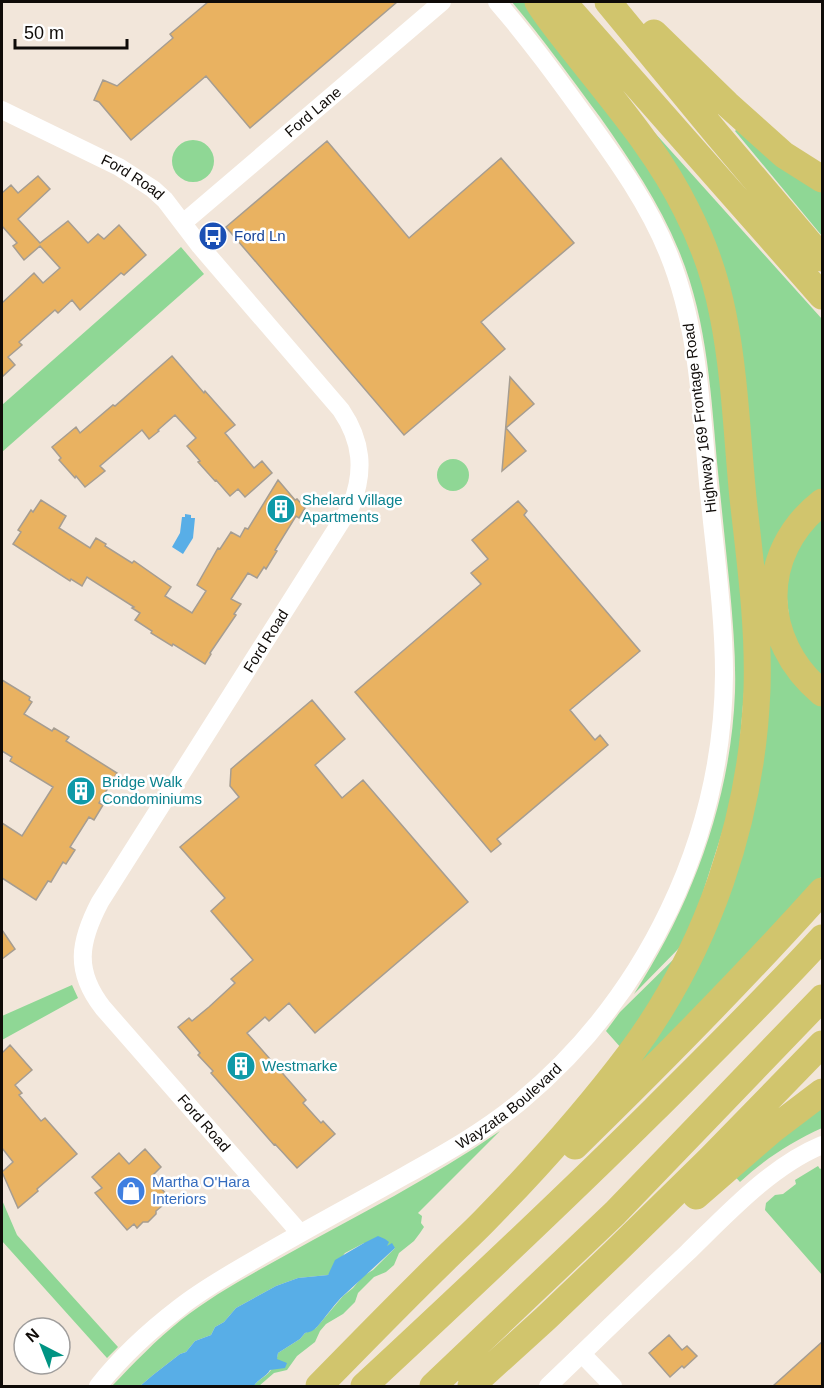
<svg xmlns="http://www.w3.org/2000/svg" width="824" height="1388" font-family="Arial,sans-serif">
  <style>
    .green { fill: #8fd795 }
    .water { fill: #58aee7 }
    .building { fill: #e9b261; stroke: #a69d91; stroke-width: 1.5 }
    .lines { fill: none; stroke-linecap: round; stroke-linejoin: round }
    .tertiary { stroke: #fff; stroke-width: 18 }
    .motorway { stroke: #d1c56d; stroke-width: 27 }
    .labels { text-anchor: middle; stroke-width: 5; stroke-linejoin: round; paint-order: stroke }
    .street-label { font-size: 15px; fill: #0f0b08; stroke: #fff }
    .transit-label { font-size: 15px; fill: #164399; stroke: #fff; text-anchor: start }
    .culture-label { font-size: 15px; fill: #0d838f; stroke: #fff; text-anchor: start }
    .shop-label { font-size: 15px; fill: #366cbe; stroke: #fff; text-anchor: start }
  </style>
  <rect width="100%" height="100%" fill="#f2e6da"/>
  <path class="green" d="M512 2H529L658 171 711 296 748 644 736 789 688 939 634 994C692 904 731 800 735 692 736 658 733 624 730 590 726 551 722 511 718 472 711 397 708 321 679 251 659 202 630 160 600 117 571 78 543 39 512 2Z
    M741 125 822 187V236L735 131Z
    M654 132 822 319V493L769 577 822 704V876L797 905 639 1068 645 1043 751 790 735 350Z
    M172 161a21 21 0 1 1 42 0a21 21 0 1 1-42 0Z
    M181 247 204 274 2 452V405Z
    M437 475a16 16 0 1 1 32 0a16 16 0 1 1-32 0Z
    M822 510V684L792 644 784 572Z
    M682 951 622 1049 606 1031 620 1012Z
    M72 985 78 998 2 1040V1016Z
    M822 1098V1128C791 1142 765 1159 740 1182L731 1172Z
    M500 1131 418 1213 422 1216 421 1223 424 1227 420 1233 414 1241 399 1253 394 1265 386 1272 374 1277 358 1293 355 1302 343 1314 326 1324 320 1331 315 1342 297 1356 287 1370 274 1373 259 1386H254C257 1381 260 1380 265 1376 272 1371 277 1361 278 1353L300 1339 305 1333 316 1328 343 1296 353 1288 363 1276 373 1270 395 1248 364 1243 345 1253 328 1275 298 1278 276 1286 236 1308 224 1322 215 1327 211 1335 195 1341 186 1352 180 1354 153 1375 140 1386H112C134 1363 156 1340 181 1320 214 1294 250 1275 286 1255 358 1215 432 1178 500 1131Z
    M818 1166 820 1169 822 1168V1275L765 1210 766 1203 775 1195 783 1194 796 1184 795 1180Z
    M2 1200 17 1235 118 1347 107 1358 2 1241Z"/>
  <path class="water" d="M185 514 191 515V518H195L193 538 183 554 172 547 180 533 182 517H185Z
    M378 1236 385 1239 389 1242 387 1246 392 1243 395 1248C378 1264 361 1279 344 1295 334 1304 326 1317 317 1327 313 1331 310 1332 305 1333L300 1339 278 1353 277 1359 287 1363 285 1368 270 1370C266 1377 258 1379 254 1386H140L153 1375 180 1354 186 1352 195 1341 211 1335 215 1327 224 1322 236 1308 276 1286 298 1278 328 1275 335 1260 364 1243Z"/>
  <path class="building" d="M208 2H397L250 128 206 76 131 140 99 102 94 100 103 80 117 86 173 38 170 34Z
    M327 141 409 238 501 158 574 243 481 322 505 349 404 435 226 227Z
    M38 176 50 189 18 219 40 243 68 221 88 243 98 234 104 239 119 225 146 255 124 275 121 273 80 310 72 300 58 313 55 310 19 342 22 345 8 357 15 365 2 377V303L34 273 43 283 60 268 40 246 24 260 13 246 17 243 2 226V193L11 185 18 193Z
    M172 356 204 393 205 391 235 425 225 433 254 468 262 461 272 473 245 497 238 489 230 496 216 480 215 481 198 462 200 461 187 446 196 438 175 415 158 430 159 431 149 439 142 430 100 466 105 471 85 487 76 476 75 478 59 460 61 458 52 447 76 427 80 433 113 405 115 406Z
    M510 377 534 404 506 428 526 451 502 471Z
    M278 480 295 500 297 499 305 508 299 518 296 516 275 550 277 551 266 569 264 567 257 578 248 573 231 599 241 604 234 614 236 615 210 653 211 654 205 664 173 644 172 646 151 633 152 631 135 620 140 613 132 608 134 607 87 577 82 586 71 579 70 581 13 544 21 532 18 530 31 510 33 512 41 500 66 516 59 528 90 548 96 538 106 544 105 546 132 563 134 561 171 587 165 596 192 613 206 591 197 585 218 548 220 549 231 532 240 537 245 528 248 529Z
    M518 501 527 511 524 515 640 651 570 710 595 740 600 735 608 745 497 839 501 844 491 852 355 692 481 584 471 573 488 559 472 540Z
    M2 680 30 697 29 700 32 702 24 714 52 731 54 728 69 737 66 741 117 773 99 803 103 805 94 820 89 817 70 847 75 850 66 864 63 862 51 882 48 881 36 900 2 878V823L22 836 53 787 10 761 12 757 2 751Z
    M312 700 345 739 315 765 342 798 363 780 468 902 315 1033 289 1003 269 1021 265 1017 247 1033 306 1100 303 1103 321 1123 323 1121 335 1134 297 1168 275 1144 274 1145 211 1073 213 1071 198 1055 200 1053 178 1027 189 1018 192 1021 209 1007 235 983 231 979 253 960 211 911 225 898 180 847 239 797 230 786 231 769Z
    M2 930 15 949 2 959Z
    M10 1045 32 1070 15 1085 22 1093 19 1095 41 1121 45 1118 77 1154 37 1189 38 1191 18 1208 2 1172 13 1162 2 1148V1053Z
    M145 1149 161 1167 151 1177 167 1195 159 1202 162 1206 156 1211V1214L148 1222H143L137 1228 134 1224 127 1230 95 1193 102 1188 92 1177 119 1153 129 1164Z
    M669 1335 682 1350 687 1346 697 1356 684 1368 682 1366 670 1377 649 1353Z
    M822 1342V1386H773Z"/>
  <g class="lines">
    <g class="tertiary">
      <path id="s1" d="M2 110 119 167 153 189 165 200 200 246 341 410C362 441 365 471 351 506L100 902C79 942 74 971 103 1008L300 1233"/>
      <path id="s2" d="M183 223 442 2"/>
      <path d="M582 1354 613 1386"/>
      <path id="s3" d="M98 1386C121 1357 149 1331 179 1308 204 1288 232 1273 259 1257 307 1229 356 1203 404 1176 444 1154 485 1131 521 1101 646 997 723 838 724 674 724 611 714 547 708 483 701 406 698 326 668 253 648 204 618 162 587 119 558 79 529 39 497 2"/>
      <path d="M548 1386C594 1342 640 1297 687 1253 727 1214 771 1166 822 1145"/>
    </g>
    <path class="motorway" d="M563 2 822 296
      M608 2 716 133 822 258
      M654 33 727 104 784 155 822 179
      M822 502C757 553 759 641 822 693
      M575 1146C660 1063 743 979 822 891
      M696 1196 772 1130 822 1092
      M319 1386C360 1344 401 1302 443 1261 458 1246 474 1232 489 1216 539 1165 587 1111 630 1054 708 949 752 819 757 689 759 625 750 561 743 498 737 437 735 375 723 315 716 279 703 242 686 209 658 152 615 103 576 53 563 36 549 20 538 2
      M364 1386C462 1295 559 1204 654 1110 711 1053 768 997 822 938
      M433 1386 615 1213 822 998
      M471 1386 546 1318 614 1253 710 1159 822 1044"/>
  </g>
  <defs>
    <g id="bus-disc" transform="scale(1.5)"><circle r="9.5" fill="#1a4fb4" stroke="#fff"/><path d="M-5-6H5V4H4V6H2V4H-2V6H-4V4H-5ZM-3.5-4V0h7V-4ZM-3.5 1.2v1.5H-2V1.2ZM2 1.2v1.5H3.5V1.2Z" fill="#fff"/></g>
    <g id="building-disc" transform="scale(1.5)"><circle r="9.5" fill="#0f9aa8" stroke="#fff"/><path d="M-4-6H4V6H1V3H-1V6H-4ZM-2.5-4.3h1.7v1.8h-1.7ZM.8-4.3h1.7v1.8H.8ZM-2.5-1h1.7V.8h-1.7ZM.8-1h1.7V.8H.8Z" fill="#fff"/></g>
    <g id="shop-disc" transform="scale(1.5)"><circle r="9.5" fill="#3f7fe0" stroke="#fff"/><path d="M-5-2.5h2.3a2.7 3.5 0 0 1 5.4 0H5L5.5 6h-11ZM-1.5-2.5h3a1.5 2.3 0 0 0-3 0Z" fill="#fff"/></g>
  </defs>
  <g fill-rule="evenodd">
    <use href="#bus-disc" x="213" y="236"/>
    <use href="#building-disc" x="281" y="509"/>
    <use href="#building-disc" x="81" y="791"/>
    <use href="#building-disc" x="241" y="1066"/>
    <use href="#shop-disc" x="131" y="1191"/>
  </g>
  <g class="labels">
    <g class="street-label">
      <text dy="5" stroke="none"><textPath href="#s2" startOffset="171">Ford Lane</textPath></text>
      <text dy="5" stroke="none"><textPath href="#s1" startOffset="147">Ford Road</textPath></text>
      <text transform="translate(700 418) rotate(-97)" y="5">Highway 169 Frontage Road</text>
      <text transform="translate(266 641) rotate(-58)" y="5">Ford Road</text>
      <text dy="5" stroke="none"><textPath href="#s3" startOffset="500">Wayzata Boulevard</textPath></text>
      <text dy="5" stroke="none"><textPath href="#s1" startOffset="1298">Ford Road</textPath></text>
    </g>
    <g class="transit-label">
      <text x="234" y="241">Ford Ln</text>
    </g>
    <g class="culture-label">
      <text x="302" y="505">Shelard Village<tspan x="302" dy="17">Apartments</tspan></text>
      <text x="102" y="787">Bridge Walk<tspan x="102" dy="17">Condominiums</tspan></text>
      <text x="262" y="1071">Westmarke</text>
    </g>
    <g class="shop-label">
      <text x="152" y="1187">Martha O'Hara<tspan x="152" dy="17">Interiors</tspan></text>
    </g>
  </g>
  <rect width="824" height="1388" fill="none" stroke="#0f0b08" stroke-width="6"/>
  <g transform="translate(42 1346) rotate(318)"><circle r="28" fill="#ffffff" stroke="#9f9d9c" stroke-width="1.5"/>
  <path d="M0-4.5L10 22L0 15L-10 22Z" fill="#009483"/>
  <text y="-9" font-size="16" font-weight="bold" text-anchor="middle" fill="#0f0b08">N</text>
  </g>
  <path d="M15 39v9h112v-9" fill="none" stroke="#0f0b08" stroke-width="3"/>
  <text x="24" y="39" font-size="18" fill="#0f0b08" stroke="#ffffff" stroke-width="4.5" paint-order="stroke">50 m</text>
</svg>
